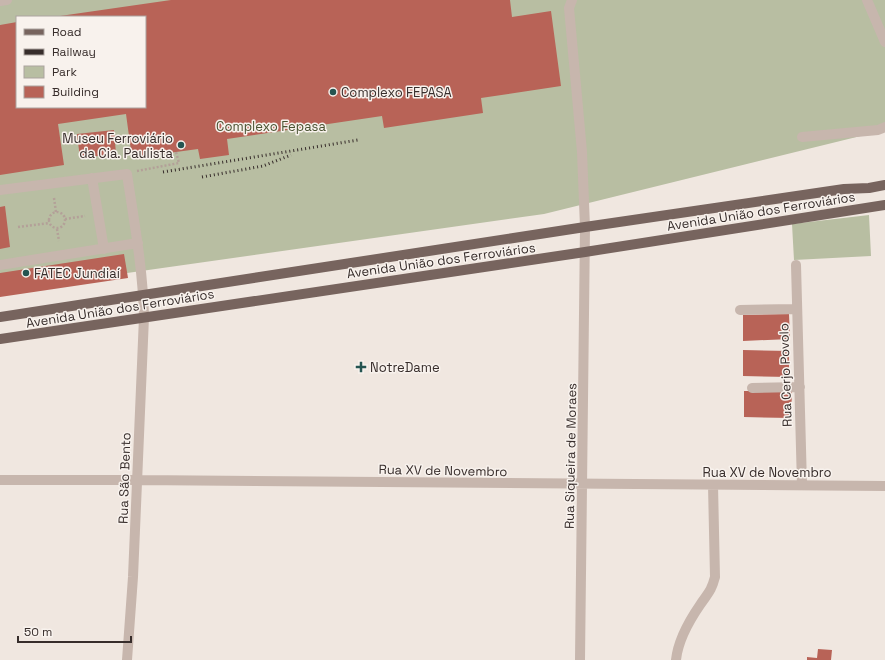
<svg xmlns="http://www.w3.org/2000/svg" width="885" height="660" font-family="'Space Grotesk',sans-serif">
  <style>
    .green { fill: #b8bea2; fill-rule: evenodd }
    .building { fill: #b86357 }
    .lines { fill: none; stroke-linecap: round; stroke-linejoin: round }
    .path { stroke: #b3a098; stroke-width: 2.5; stroke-dasharray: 2 2; stroke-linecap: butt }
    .minor { stroke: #c7b6ad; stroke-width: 10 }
    .major { stroke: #77645e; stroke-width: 10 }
    .rail { stroke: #372d2b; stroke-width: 3; stroke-dasharray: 1 3; stroke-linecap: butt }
    .poi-dot { fill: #255451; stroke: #f8f2ed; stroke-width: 1.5 }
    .labels { text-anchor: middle; stroke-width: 3; stroke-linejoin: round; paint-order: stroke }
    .poi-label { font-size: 13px; fill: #372d2b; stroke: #f8f2ed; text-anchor: start }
    .park-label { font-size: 13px; fill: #4a5232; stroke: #f8f2ed }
    .street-label { font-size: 13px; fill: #372d2b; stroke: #f8f2ed }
  </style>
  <rect width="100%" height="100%" fill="#f0e7e0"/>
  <path class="green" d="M0 0H885V130L544 214 0 291ZM17 17H145V107H17Z
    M869 215 871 256 794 260 792 224Z"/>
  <path class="building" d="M171 0H510L512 17 551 11 561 86 481 98 483 113 384 128 382 116 227 139 229 155 200 159 198 149 132 158 126 114 58 124 64 165 0 175V25L17 22V107H145V17L60 16Z
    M114 130 116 154 80 158 77 134Z
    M5 206 10 247 0 249V207Z
    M124 254 128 278 0 297V273Z
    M789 314 790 339 743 341V315Z
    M743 350 789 351V377L743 376Z
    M744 391H792L791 418 744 417Z
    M818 649 832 650 831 660H807V657L817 658Z"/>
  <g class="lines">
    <path class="path" d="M137 171 179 163 176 152
      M54 198 56 212
      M49 220a8 8 0 1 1 16 0a8 8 0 1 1-16 0Z
      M65 219 85 216
      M18 227 49 223
      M57 229 59 241"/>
    <path class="minor" d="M572 0 569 8 582 152 585 227 580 660
      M867 0 885 42
      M0 1 7 0
      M802 137 878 130 885 127
      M92 178 104 249
      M0 190 127 174C134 221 143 269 144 317L133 577 127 660
      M0 265 138 243
      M796 265 802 485
      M740 310 796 309
      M752 388 800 387
      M0 480H137L885 486
      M676 660C678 640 689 621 700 605 708 593 711 592 715 577L713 485"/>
    <path class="major" d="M0 317 585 227 844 189 869 188 885 185
      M0 339 585 252 885 205"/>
    <path class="rail" d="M163 172 358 140
      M202 177 263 166 291 155"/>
  </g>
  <g class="poi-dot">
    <circle cx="333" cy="92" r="4"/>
    <circle cx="181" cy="145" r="4"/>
    <circle cx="26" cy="273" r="4"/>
    <path d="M359 361h4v4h4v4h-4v4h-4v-4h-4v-4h4z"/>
  </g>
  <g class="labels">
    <g class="poi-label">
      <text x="341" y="97">Complexo FEPASA</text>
      <text x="173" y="143" text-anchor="end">Museu Ferroviário<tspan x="173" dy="15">da Cia. Paulista</tspan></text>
      <text x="34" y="278">FATEC Jundiaí</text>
      <text x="370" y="372">NotreDame</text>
    </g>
    <g class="park-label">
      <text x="271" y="131">Complexo Fepasa</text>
    </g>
    <g class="street-label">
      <text transform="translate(761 211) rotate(-9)" y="5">Avenida União dos Ferroviários</text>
      <text transform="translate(441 260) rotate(-8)" y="5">Avenida União dos Ferroviários</text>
      <text transform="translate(120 308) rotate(-9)" y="5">Avenida União dos Ferroviários</text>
      <text transform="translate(785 375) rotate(-92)" y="5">Rua Cerjo Povolo</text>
      <text transform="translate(570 456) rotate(-89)" y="5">Rua Siqueira de Moraes</text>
      <text transform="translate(443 470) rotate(1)" y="5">Rua XV de Novembro</text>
      <text x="767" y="477">Rua XV de Novembro</text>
      <text transform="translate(124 478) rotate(-88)" y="5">Rua São Bento</text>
    </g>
  </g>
  <rect x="16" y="16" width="130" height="92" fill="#f8f2ed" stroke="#aba39f"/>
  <rect x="24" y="29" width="20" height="6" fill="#77645e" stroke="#aba39f"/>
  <text x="52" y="36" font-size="12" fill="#372d2b">Road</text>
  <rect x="24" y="49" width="20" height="6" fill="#372d2b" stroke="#aba39f"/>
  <text x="52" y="56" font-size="12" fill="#372d2b">Railway</text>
  <rect x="24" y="66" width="20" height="12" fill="#b8bea2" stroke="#aba39f"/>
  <text x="52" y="76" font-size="12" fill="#372d2b">Park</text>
  <rect x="24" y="86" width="20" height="12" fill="#b86357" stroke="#aba39f"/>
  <text x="52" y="96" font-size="12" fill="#372d2b">Building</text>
  <path d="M18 636v6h113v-6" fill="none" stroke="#372d2b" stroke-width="2"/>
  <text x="24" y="636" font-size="12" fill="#372d2b" stroke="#f8f2ed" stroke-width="3" paint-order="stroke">50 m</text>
</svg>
